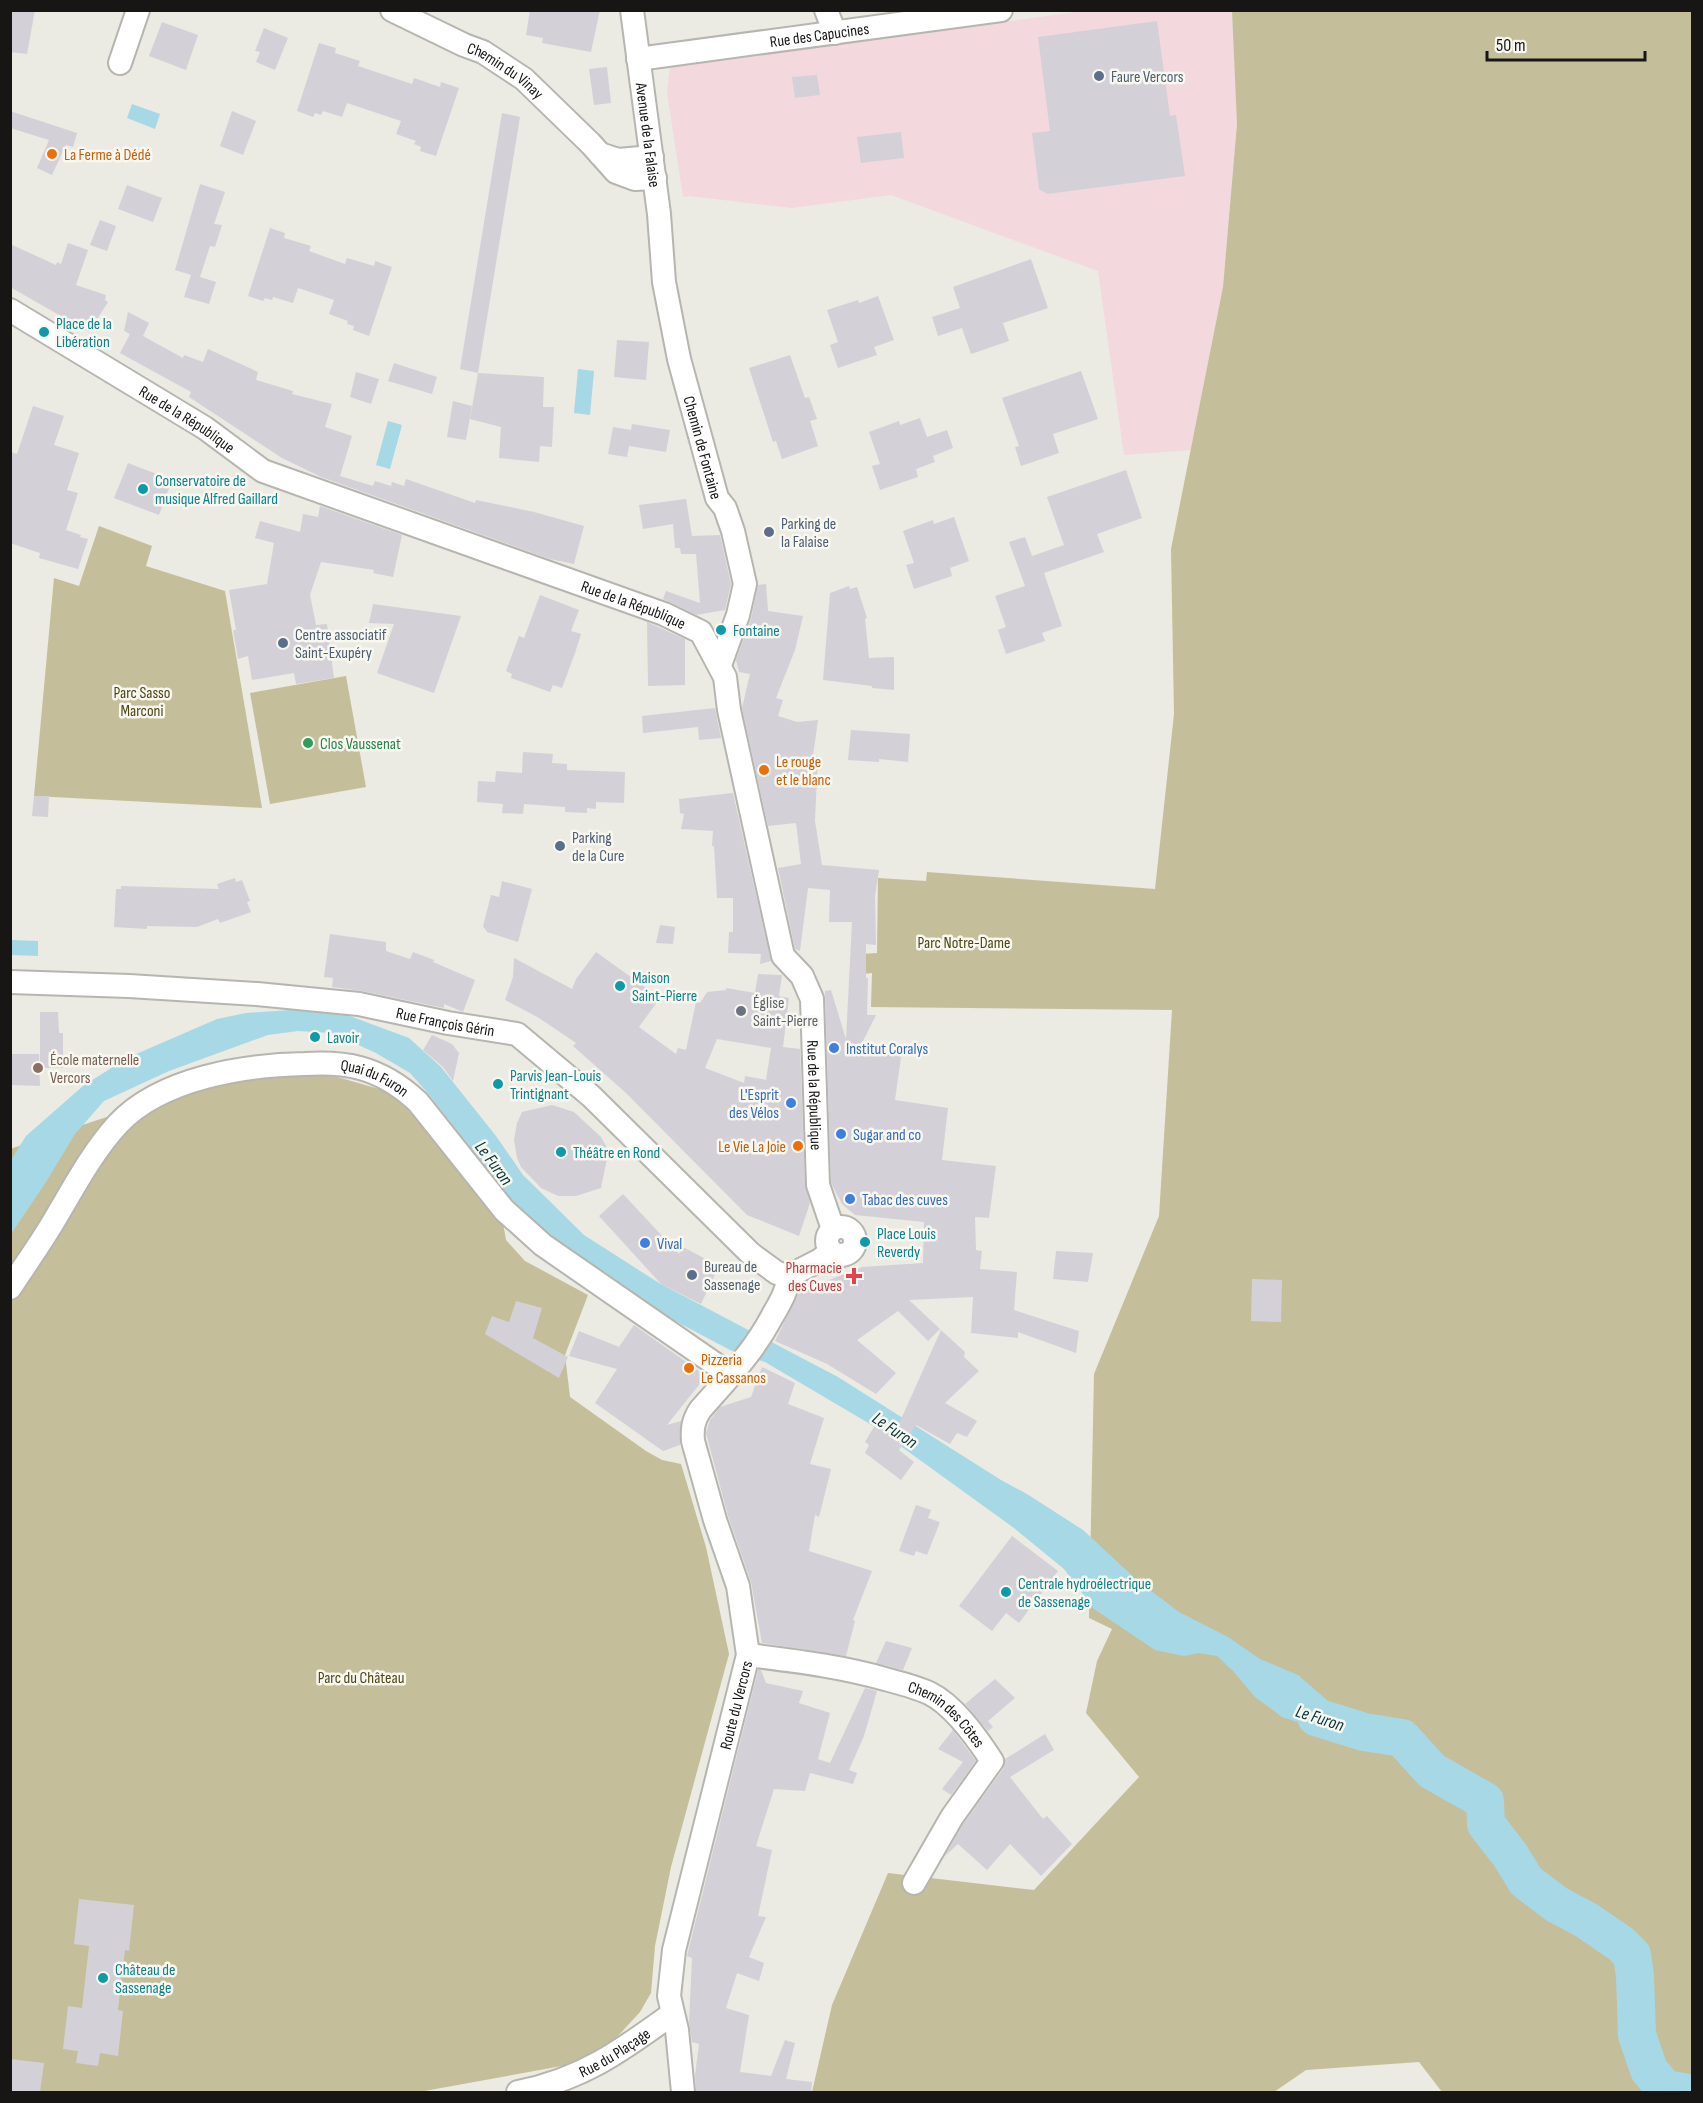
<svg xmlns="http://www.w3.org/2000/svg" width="1703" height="2103" font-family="'Sofia Sans Condensed',sans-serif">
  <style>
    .industrial { fill: #f3d8dd }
    .green { fill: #c5be9a }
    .water { fill: #a7d8e6 }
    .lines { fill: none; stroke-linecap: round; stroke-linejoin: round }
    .river { stroke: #a7d8e6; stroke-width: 38 }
    .building { fill: #d3d1d7; fill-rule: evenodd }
    .minor-casing { stroke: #b6b5af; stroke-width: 26 }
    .minor { stroke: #fff; stroke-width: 22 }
    .service-dot { fill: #5c6f8a; stroke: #f8f7f0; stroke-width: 2 }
    .food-dot { fill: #e8710a; stroke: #f8f7f0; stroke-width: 2 }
    .culture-dot { fill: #0f9aa8; stroke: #f8f7f0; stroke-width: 2 }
    .leisure-dot { fill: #2e9e5b; stroke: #f8f7f0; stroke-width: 2 }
    .worship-dot { fill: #6b7280; stroke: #f8f7f0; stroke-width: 2 }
    .shop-dot { fill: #3f7fe0; stroke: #f8f7f0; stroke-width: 2 }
    .education-dot { fill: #8d6e63; stroke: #f8f7f0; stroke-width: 2 }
    .health-dot { fill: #e0444e; stroke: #f8f7f0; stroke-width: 2 }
    .labels { text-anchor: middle; stroke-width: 5; stroke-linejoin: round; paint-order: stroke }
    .street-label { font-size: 16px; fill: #171614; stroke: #f8f7f0 }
    .service-label { font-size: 16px; fill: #4e5e75; stroke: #f8f7f0; text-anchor: start }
    .food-label { font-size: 16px; fill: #c56008; stroke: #f8f7f0; text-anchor: start }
    .culture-label { font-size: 16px; fill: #0d838f; stroke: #f8f7f0; text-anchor: start }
    .park-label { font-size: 16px; fill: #4e4515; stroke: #f8f7f0 }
    .leisure-label { font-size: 16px; fill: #27864d; stroke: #f8f7f0; text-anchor: start }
    .worship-label { font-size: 16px; fill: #5b616d; stroke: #f8f7f0; text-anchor: start }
    .shop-label { font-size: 16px; fill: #366cbe; stroke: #f8f7f0; text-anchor: start }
    .education-label { font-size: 16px; fill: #785e54; stroke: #f8f7f0; text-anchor: start }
    .health-label { font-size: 16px; fill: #be3a42; stroke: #f8f7f0; text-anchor: end }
    .water-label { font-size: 18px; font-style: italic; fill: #083640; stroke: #f8f7f0 }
  </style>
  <rect width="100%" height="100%" fill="#ebeae3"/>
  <path class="industrial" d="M1084 11H1232L1237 124 1223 287 1191 450 1124 455 1098 271 891 195 791 208 689 196 683 197 667 92 670 67Z"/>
  <path class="green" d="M1232 11H1692V2092H1442L1419 2062 1306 2070 1274 2092H812L832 2005 888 1873 1034 1890 1139 1777 1086 1713 1097 1661 1112 1629 1089 1618 1094 1374 1159 1216 1172 1010 871 1007 872 973 862 974 861 954 877 953 878 878 926 881 927 872 1155 889 1174 714 1171 549 1223 287 1237 124Z
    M99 526 152 546 146 566 225 591 262 808 34 796 54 578 79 586Z
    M346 676 366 787 270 804 250 693Z
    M327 1074 393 1093 457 1165 476 1194 503 1223 506 1240 525 1261 588 1295 565 1355 570 1397 646 1451 662 1460 681 1464 706 1547 729 1654 671 1867 655 1946 651 1993 640 2012 607 2048 567 2065 419 2092H11L10 1149 173 1095 265 1076Z"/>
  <path class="water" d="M132 104 160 114 155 129 127 118Z
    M578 369 594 371 590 415 574 413Z
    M388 421 402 425 390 469 376 465Z
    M11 940 38 941V956L11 955Z
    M290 1010 347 1015 409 1038 441 1067 496 1136 523 1175 584 1235 659 1283 838 1377 1001 1480 1027 1494 1083 1530 1138 1581 1179 1612 1228 1637 1260 1659 1298 1675 1364 1732 1322 1730 1282 1717 1255 1697 1234 1672 1217 1656 1199 1653 1184 1656 1155 1650 1094 1609 1064 1569 1014 1528 870 1424 765 1362 730 1350 641 1303 574 1259 510 1198 426 1091 410 1073 376 1053 332 1033 298 1031 268 1035 169 1071 104 1101 75 1134 46 1182 11 1234V1160L26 1136 83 1086 127 1058 217 1019 246 1013Z"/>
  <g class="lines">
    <path class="river" d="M1316 1717 1364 1732 1402 1738 1432 1771 1485 1801 1486 1824 1510 1855 1526 1881 1556 1904 1586 1920 1621 1944 1632 1955 1635 1976 1637 2035 1649 2070 1665 2089 1683 2092"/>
  </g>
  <path class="building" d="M10 10H35L27 54 10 52Z
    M530 10H600L591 52 542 43 543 38 526 35Z
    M1157 21 1170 116 1176 115 1185 176 1047 194 1039 189 1032 133 1050 131 1038 37Z
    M162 22 198 35 186 70 149 56Z
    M264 28 288 38 275 70 256 62 260 52 255 51Z
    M319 43 336 48 335 53 360 61 358 66 412 84 414 78 440 87 441 82 459 88 436 156 420 151 421 147 414 144 416 141 396 134 401 121 347 103 342 117 323 111 321 115 315 113 313 117 297 111Z
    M607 67 611 103 594 105 589 69Z
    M817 75 820 95 795 98 792 77Z
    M10 111 77 133 73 147 66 145 52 175 37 168 49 140 10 128Z
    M232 111 256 121 243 155 220 146Z
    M502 113 520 117 478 373 544 377 543 407H554L552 447 540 446 539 462 499 458 501 427 470 419 478 373 460 369Z
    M901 132 904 158 861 163 857 137Z
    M200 184 225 192 214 224 222 225 215 247 210 246 200 277 216 282 209 304 184 297 191 275 175 270Z
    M127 185 162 198 153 222 118 209Z
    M100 220 116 226 107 251 90 245Z
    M270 228 285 233 284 238 311 246 309 251 345 264 347 258 374 266 375 261 392 267 369 336 353 330 354 326 347 324 348 321 329 314 334 300 298 288 293 303 273 297 272 300 265 298 263 301 248 296Z
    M68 243 88 250 76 285 106 295 105 300 108 302 89 332 10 287V244L56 265 57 262 61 264Z
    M1031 259 1048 308 1003 323 1009 341 971 354 962 328 938 336 932 317 960 308 953 287Z
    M878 296 894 340 874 347 877 355 838 368 830 345 838 342 827 310 858 300 859 303Z
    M128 312 149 323 143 336 183 358 184 355 203 362 208 349 258 372 256 380 293 391 292 394 332 404 325 427 352 436 340 476 373 486 375 481 391 486 392 482 404 486 406 479 475 503 476 500 534 512 584 526 574 564 550 559 321 477 282 458 189 397 191 392 120 353 130 334 124 331Z
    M617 340 649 342 646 380 614 377Z
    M790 355 805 398 809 397 817 419 810 421 818 446 782 459 776 441 773 442 749 368Z
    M394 363 437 377 432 394 388 381Z
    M1081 371 1098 419 1053 434 1059 453 1021 466 1015 447 1019 446 1002 398Z
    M356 372 379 379 371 404 350 397Z
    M453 401 472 406 466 440 447 437Z
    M33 406 64 416 54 445 79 453 67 490 78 493 66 530 81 535 80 537 88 539 78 569 39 558 40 553 10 543V452L17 454Z
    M920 418 927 437 947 430 953 448 933 456 935 462 916 469 918 477 880 490 872 466 880 464 869 432 899 421 900 425Z
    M632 424 670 430 666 452 629 446 627 457 608 454 613 427 631 430Z
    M128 463 172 480 159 515 114 498Z
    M1126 470 1142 518 1097 534 1104 552 1044 573 1062 626 1042 633 1045 641 1006 654 998 630 1006 627 995 596 1025 586 1009 542 1025 537 1032 556 1064 545 1047 497Z
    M686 499 692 536 720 535 731 584 725 610 696 615 663 599 666 591 700 603 696 554H681L680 548H675L673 524 643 529 639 505Z
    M320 506 402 535 393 577 373 573 374 570 321 562 310 595 316 625 327 624 334 678 296 684 294 673 252 680 248 656 238 659 233 630H236L229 590 267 584 274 543 255 538 260 521 300 532 303 514 318 517Z
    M954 517 969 561 950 568 952 576 914 589 906 565 914 563 903 531 933 520 934 524Z
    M766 584 768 611 803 616 795 650 776 698 783 700 778 716 797 722 818 720 813 756H818L815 821 822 865 879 870 875 896 876 945 866 944V978H868L867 1015H876L860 1047 902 1050 895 1100 948 1108 942 1160 996 1166 989 1218 975 1217 976 1250 982 1251 980 1269 1017 1272 1014 1310 1079 1331 1076 1353 1018 1332V1338L971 1333 973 1297 909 1300 940 1329 928 1341 898 1311 857 1340 896 1373 876 1394 827 1364 775 1341 799 1292 862 1267 923 1263 924 1222 855 1215 842 1204 831 1183 825 991 831 990 846 1039 852 922H829L830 890 808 888 800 951 795 949 778 868 801 864 796 823 768 826 742 708 750 674 739 672 736 660 751 619 758 585Z
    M849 586 850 589 857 587 867 618 865 619 869 658 894 657V690L872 688V686L823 680 830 593Z
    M540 595 579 610 571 631 581 634 575 653 562 688 553 685 550 692 511 678 512 674 506 671 519 636 524 638Z
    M373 604 461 616 434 693 377 673 394 624 369 623Z
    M647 622 685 639V685L648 686Z
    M715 708 721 738 699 740 698 727 643 733 642 716Z
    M851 730 910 734 908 762 879 759V762L848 760Z
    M523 752 553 754 552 763 567 764V770L625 772 624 803 596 802V809L587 808V813L565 812V807L524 804 523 814 502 813 503 804 477 802 478 781 495 782 496 771 522 773Z
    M733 793 771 961 760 964 761 954 728 953 729 932H733V898H717L714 846H712L713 831 681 829 684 814 680 813 679 799Z
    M34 796H49L48 817 32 816Z
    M235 878 236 882 242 880 250 901 247 902 251 912 220 923 218 919 197 927 147 926V929L114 927 116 889H121V886L219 889 217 884Z
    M502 881 532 889 518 942 487 932 483 926 491 895 499 897Z
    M660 925 675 927 673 944 656 943Z
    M330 934 386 942V951L410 959 413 952 434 960 433 962 475 980 463 1012 444 1004V1008L362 991 332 987 333 978 324 977Z
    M596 952 660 998 639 1027 676 1054 678 1048 686 1050 696 1002 700 1003 707 992 726 990V988L755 993 758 974 782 975 779 996 789 998 783 1047 800 1049 805 1185 810 1203 799 1236 747 1215 626 1093 573 1046 576 1043 539 1018 505 1000 513 977 514 958 572 989 576 979ZM717 1039 771 1048 766 1080 745 1076 744 1083 705 1068Z
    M40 1012H58L59 1033H63V1068H40Z
    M432 1035 452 1044 459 1053 453 1081 443 1067 423 1050Z
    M10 1054H39L40 1086 10 1085Z
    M552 1105 574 1112 601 1137 606 1146 608 1154 601 1188 576 1196H558L541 1188 521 1167 517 1158 514 1140 517 1123 522 1112Z
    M623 1194 679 1254 683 1247 719 1266 701 1304 661 1284 599 1216Z
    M1056 1251 1093 1253 1088 1282 1053 1279Z
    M1252 1279 1282 1280 1281 1322 1251 1321Z
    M516 1301 542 1308 533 1338 568 1357 559 1378 485 1334 492 1316 509 1322Z
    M634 1325 706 1376 667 1425 681 1421 680 1445 663 1451 595 1403 617 1369 569 1356 579 1331 619 1347Z
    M941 1330 965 1352 964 1357 979 1371 945 1403 977 1421 967 1437 957 1433 950 1444 916 1425 899 1450 914 1462 901 1480 865 1453 869 1445 865 1442 875 1425 893 1437Z
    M762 1367 795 1383 788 1404 824 1418 810 1464 831 1469 819 1517 815 1515 809 1551 872 1571 853 1620 855 1621 846 1656 762 1643 751 1582 728 1516 706 1433 710 1420 720 1407 751 1397Z
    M916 1505 931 1510 928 1518 940 1522 927 1555 916 1551 914 1556 899 1551Z
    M1012 1536 1058 1571 1019 1623 1006 1613 992 1631 959 1606Z
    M886 1641 912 1648 903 1670 876 1663Z
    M758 1670H761L766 1683 803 1691 799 1703 830 1713 818 1759 830 1763 865 1688 877 1691 864 1736 849 1770 857 1773 853 1784 810 1773 805 1791 774 1789 756 1846 772 1850 758 1916 766 1917 749 1957 764 1963 759 1981 737 1973 726 2008 749 2015 740 2072 771 2076 785 2040 795 2043 786 2079 812 2082 811 2092H696L695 2075 699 2044 692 2042 689 2022 692 1958 687 1956Z
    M995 1679 1015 1698 988 1721 993 1727 988 1731 965 1704Z
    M953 1730 976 1761 951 1795 942 1789 963 1762 938 1749Z
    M1045 1734 1054 1750 1010 1777 1043 1819 1047 1816 1072 1844 1041 1876 1010 1844 987 1870 958 1844 945 1856 963 1824 1003 1769 1005 1759Z
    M79 1899 134 1905 129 1951 125 1950 118 2010 123 2011 118 2056 100 2053 98 2066 76 2063 78 2051 63 2049 68 2006 82 2008 89 1946 74 1944Z
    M10 2059 44 2063 40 2092H10Z"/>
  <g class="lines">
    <g class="minor-casing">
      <g id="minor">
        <path id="s1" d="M392 10 464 45 483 52 524 79 591 144 616 172 635 179 655 178"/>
        <path id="s2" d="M632 10 659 214 664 282 679 359 717 498 725 508 733 531 745 584 738 615 720 665"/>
        <path d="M826 10 835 33"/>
        <path id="s3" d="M638 59 1001 10"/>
        <path d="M120 63 138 10"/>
        <path d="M600 154 618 160 652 157"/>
        <path id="s4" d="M10 310 205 428 263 471 664 614 701 632 725 677 729 710 783 956 802 976 812 999 818 1185 833 1229"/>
        <path id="s5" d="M10 982 129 986 257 994 359 1004 448 1023 517 1034 591 1096 751 1254 777 1273 789 1276"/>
        <circle cx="841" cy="1241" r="14"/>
        <path d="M789 1276 820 1260 831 1251"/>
        <path id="s6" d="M10 1288C25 1265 41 1243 55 1219 74 1187 93 1151 118 1124 161 1078 245 1065 305 1064 323 1063 342 1063 360 1068 382 1074 402 1087 418 1102L504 1210 543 1245 731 1375"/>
        <path id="s7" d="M748 1655C795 1661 840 1666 885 1679 900 1683 916 1687 929 1693 954 1705 977 1738 992 1761L952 1817 914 1883"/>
        <path id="s8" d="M518 2092C581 2080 621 2051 672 2014"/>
        <path id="s9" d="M683 2092 677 2030 669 1996 674 1950 748 1655 738 1586 715 1520 693 1441C692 1429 693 1421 700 1410 728 1378 753 1353 773 1315 781 1301 787 1291 789 1276"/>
      </g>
    </g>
    <use href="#minor" class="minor"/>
  </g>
  <g class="service-dot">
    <circle cx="1099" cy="76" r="6"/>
    <circle cx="769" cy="532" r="6"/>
    <circle cx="283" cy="643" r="6"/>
    <circle cx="560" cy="846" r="6"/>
    <circle cx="692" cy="1275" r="6"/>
  </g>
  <g class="food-dot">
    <circle cx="52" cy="154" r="6"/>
    <circle cx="764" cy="770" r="6"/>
    <circle cx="798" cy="1146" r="6"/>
    <circle cx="689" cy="1368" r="6"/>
  </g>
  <g class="culture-dot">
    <circle cx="44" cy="332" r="6"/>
    <circle cx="143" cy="489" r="6"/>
    <circle cx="721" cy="630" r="6"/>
    <circle cx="620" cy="986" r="6"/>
    <circle cx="315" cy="1037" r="6"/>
    <circle cx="498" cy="1084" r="6"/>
    <circle cx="561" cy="1152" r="6"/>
    <circle cx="865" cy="1242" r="6"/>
    <circle cx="1006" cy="1592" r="6"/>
    <circle cx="103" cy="1978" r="6"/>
  </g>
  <circle class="leisure-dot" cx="308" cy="743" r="6"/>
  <circle class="worship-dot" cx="741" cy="1011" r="6"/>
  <g class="shop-dot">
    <circle cx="834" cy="1048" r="6"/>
    <circle cx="791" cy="1103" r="6"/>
    <circle cx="841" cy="1134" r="6"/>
    <circle cx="850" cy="1199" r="6"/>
    <circle cx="645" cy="1243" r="6"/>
  </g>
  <circle class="education-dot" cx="38" cy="1068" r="6"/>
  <path class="health-dot" d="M851 1267h6v6h6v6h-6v6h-6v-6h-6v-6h6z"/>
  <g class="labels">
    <g class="street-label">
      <text dy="6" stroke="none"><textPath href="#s3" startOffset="183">Rue des Capucines</textPath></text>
      <text dy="6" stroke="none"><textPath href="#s1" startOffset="129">Chemin du Vinay</textPath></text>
      <text dy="6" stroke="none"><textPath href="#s2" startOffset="126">Avenue de la Falaise</textPath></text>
      <text dy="6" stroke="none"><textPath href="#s4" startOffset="208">Rue de la République</textPath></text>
      <text dy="6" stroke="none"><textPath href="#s2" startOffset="444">Chemin de Fontaine</textPath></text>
      <text dy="6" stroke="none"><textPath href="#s4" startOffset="694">Rue de la République</textPath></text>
      <text dy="6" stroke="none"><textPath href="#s5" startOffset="438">Rue François Gérin</textPath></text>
      <text dy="6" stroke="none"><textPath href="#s6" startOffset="470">Quai du Furon</textPath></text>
      <text dy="6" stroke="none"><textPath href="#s4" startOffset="1252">Rue de la République</textPath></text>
      <text dy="6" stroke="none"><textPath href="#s9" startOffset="396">Route du Vercors</textPath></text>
      <text dy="6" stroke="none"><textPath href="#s7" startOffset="212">Chemin des Côtes</textPath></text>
      <text dy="6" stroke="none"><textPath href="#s8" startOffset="105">Rue du Plaçage</textPath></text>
    </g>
    <g class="service-label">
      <text x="1111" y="82">Faure Vercors</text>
      <text x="781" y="529">Parking de<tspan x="781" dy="18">la Falaise</tspan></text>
      <text x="295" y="640">Centre associatif<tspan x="295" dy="18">Saint-Exupéry</tspan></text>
      <text x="572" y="843">Parking<tspan x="572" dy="18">de la Cure</tspan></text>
      <text x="704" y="1272">Bureau de<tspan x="704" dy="18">Sassenage</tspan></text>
    </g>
    <g class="food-label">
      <text x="64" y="160">La Ferme à Dédé</text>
      <text x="776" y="767">Le rouge<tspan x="776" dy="18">et le blanc</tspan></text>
      <text x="786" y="1152" text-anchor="end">Le Vie La Joie</text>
      <text x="701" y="1365">Pizzeria<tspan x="701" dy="18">Le Cassanos</tspan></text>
    </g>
    <g class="culture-label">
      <text x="56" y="329">Place de la<tspan x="56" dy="18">Libération</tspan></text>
      <text x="155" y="486">Conservatoire de<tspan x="155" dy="18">musique Alfred Gaillard</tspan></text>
      <text x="733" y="636">Fontaine</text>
      <text x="632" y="983">Maison<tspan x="632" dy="18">Saint-Pierre</tspan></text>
      <text x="327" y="1043">Lavoir</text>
      <text x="510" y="1081">Parvis Jean-Louis<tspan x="510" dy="18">Trintignant</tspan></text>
      <text x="573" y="1158">Théâtre en Rond</text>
      <text x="877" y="1239">Place Louis<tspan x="877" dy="18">Reverdy</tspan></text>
      <text x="1018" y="1589">Centrale hydroélectrique<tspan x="1018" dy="18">de Sassenage</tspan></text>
      <text x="115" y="1975">Château de<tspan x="115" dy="18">Sassenage</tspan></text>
    </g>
    <g class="park-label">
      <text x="142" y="698">Parc Sasso<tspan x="142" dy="18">Marconi</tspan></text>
      <text x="964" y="948">Parc Notre-Dame</text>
      <text x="361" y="1683">Parc du Château</text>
    </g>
    <g class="leisure-label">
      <text x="320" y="749">Clos Vaussenat</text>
    </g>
    <g class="worship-label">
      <text x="753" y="1008">Église<tspan x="753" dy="18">Saint-Pierre</tspan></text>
    </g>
    <g class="shop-label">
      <text x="846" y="1054">Institut Coralys</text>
      <text x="779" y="1100" text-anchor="end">L'Esprit<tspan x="779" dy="18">des Vélos</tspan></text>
      <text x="853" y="1140">Sugar and co</text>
      <text x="862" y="1205">Tabac des cuves</text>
      <text x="657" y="1249">Vival</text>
    </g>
    <g class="education-label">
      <text x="50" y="1065">École maternelle<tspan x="50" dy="18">Vercors</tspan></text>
    </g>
    <g class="health-label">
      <text x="842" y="1273">Pharmacie<tspan x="842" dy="18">des Cuves</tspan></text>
    </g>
    <g class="water-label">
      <text transform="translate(494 1163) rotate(53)" y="6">Le Furon</text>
      <text transform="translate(895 1430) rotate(34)" y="6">Le Furon</text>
      <text transform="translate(1320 1718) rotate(18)" y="6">Le Furon</text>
    </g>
  </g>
  <rect width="1703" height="2103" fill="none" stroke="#171614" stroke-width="24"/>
  <path d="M1487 51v9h158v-9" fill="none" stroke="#171614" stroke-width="3"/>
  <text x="1496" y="51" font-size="18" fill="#171614" stroke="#f8f7f0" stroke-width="4.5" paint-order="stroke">50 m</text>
</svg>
